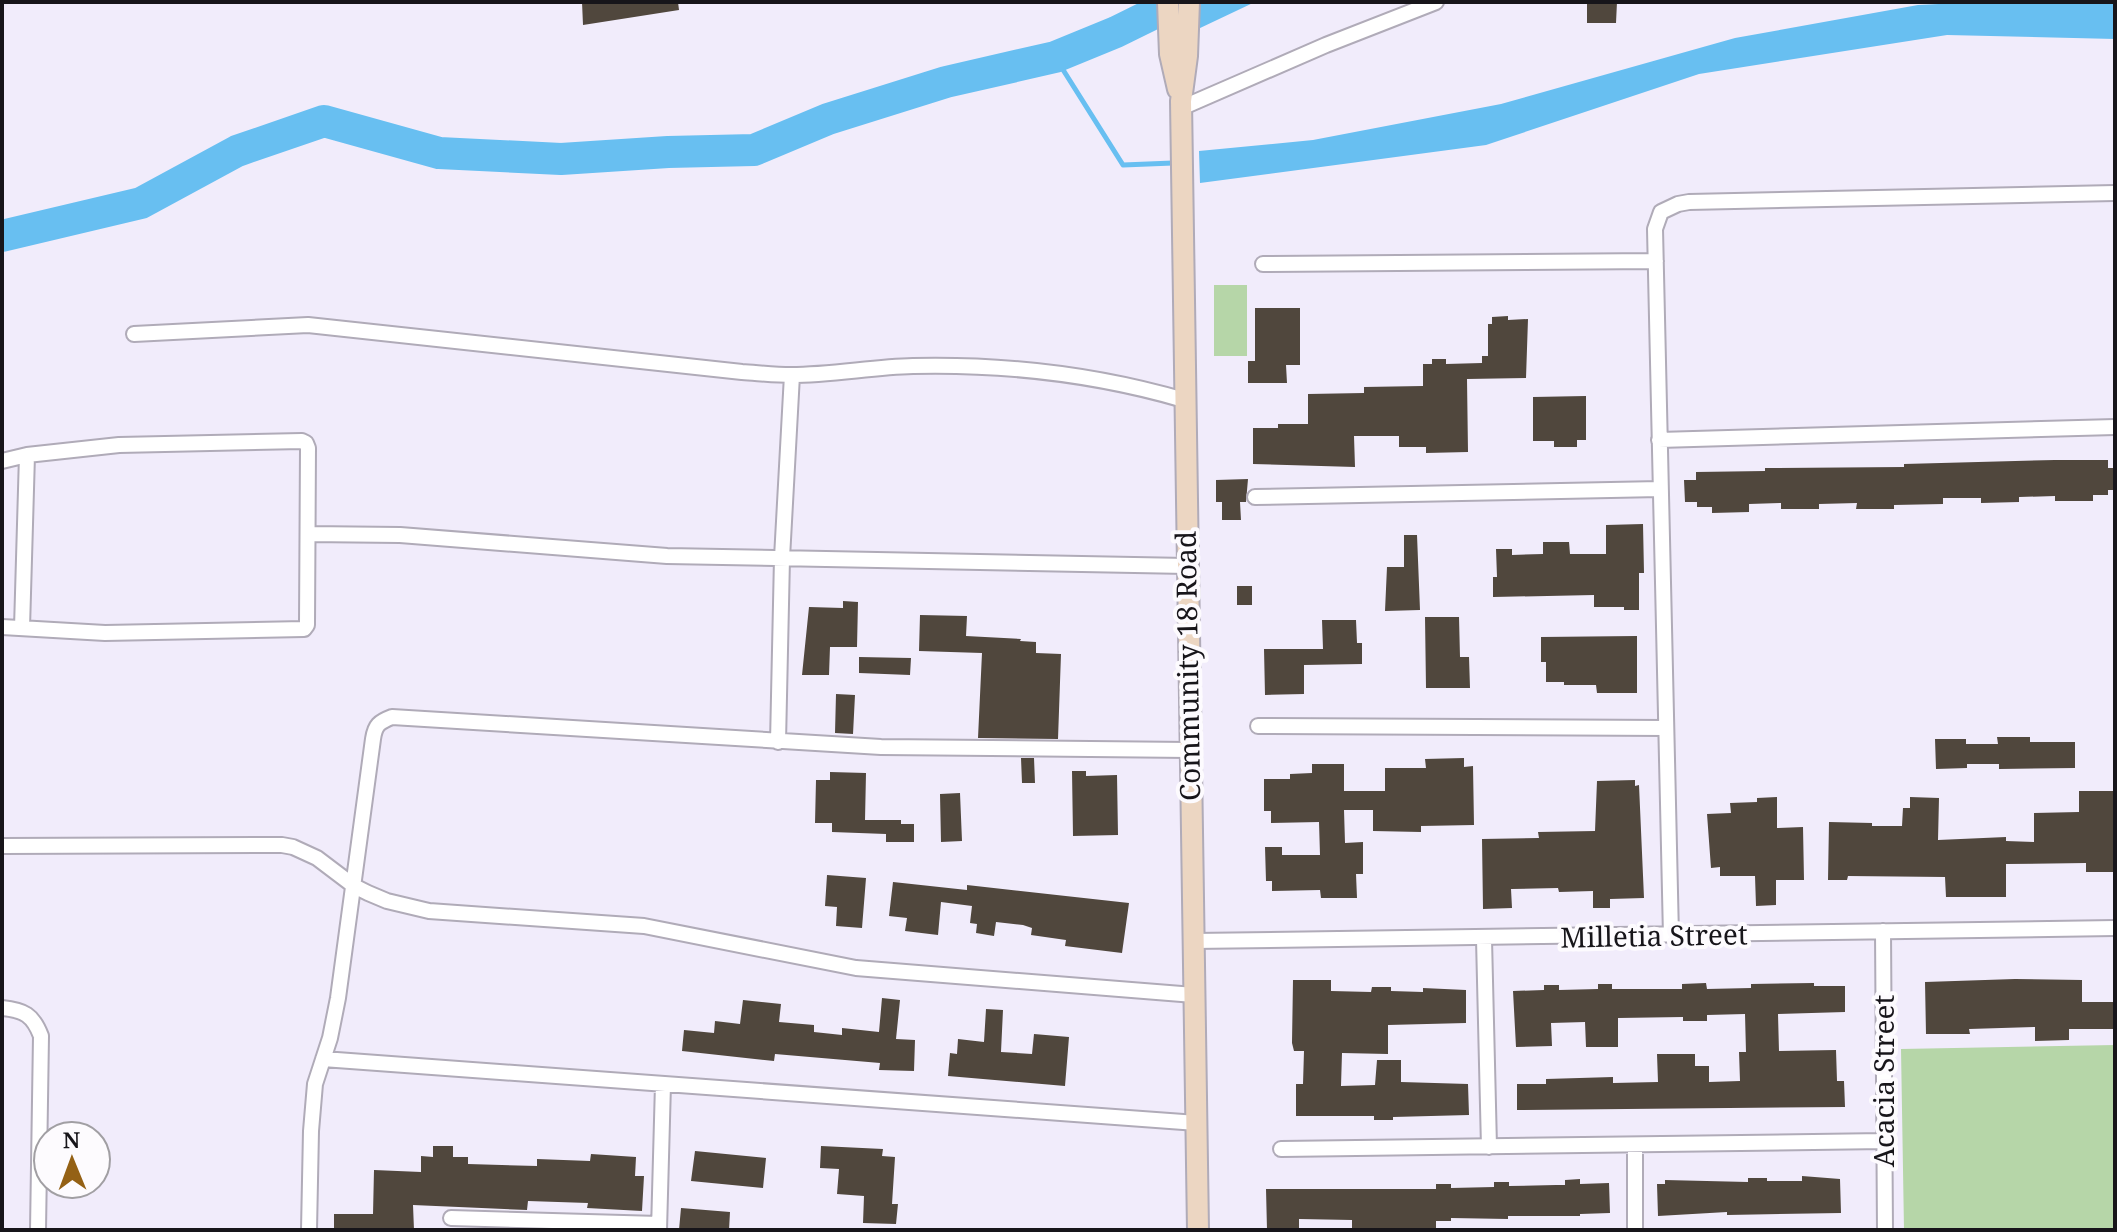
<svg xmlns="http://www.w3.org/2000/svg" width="2117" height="1232" font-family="'Noto Serif',serif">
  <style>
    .green { fill: #b6d6a8 }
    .water { fill: #68bff1 }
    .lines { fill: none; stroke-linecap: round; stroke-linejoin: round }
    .stream { stroke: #68bff1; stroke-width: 5 }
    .river { stroke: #68bff1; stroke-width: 32 }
    .building { fill: #50473d }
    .minor-casing { stroke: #b0abb8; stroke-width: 18 }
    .secondary-casing { stroke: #b0abb8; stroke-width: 24 }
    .minor { stroke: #fff; stroke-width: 14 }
    .secondary { stroke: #ecd6c2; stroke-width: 20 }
    .labels { text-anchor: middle; stroke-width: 8; stroke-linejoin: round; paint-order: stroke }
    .street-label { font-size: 28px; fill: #17151a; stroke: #fdfbfe }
  </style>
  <rect width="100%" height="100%" fill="#f1ecfb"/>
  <path class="green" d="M1214 285H1247V356H1214Z
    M2115 1045V1230H1904L1901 1049Z"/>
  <path class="water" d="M1198 2H1255L1198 29Z
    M1980 2H2115V39L1947 35 1699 74 1486 145 1200 183 1199 151 1313 140 1501 104 1735 38 1918 5Z"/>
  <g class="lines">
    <path class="stream" d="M1055 57 1123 165 1173 163"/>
    <path class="river" d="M2 236 141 203 237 151 324 121 439 153 561 159 668 152 754 150 828 119 946 82 1055 57 1116 32 1177 2"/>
  </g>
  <path class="building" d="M582 2H678L679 10 583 25Z
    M1587 2H1617L1616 23H1587Z
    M1255 308H1300V365H1286L1287 383H1248V361H1255Z
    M1508 316V320L1528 319 1526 378 1467 379 1468 452 1426 453V447H1399V436H1354L1355 467 1253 464V428H1278V424H1308V394L1364 393V387L1423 386V364H1432V359H1446V364L1482 363V356H1488V324H1492V317Z
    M1586 396V440H1577V447H1554V441H1533V397Z
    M2055 460H2108V468H2115V490H2108V495H2093V501H2055V496L2019 497V502L1981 503V498H1943V504L1894 505V509H1856L1857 503 1819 504V509H1781V503L1749 504V512L1712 513V507H1697V502H1685L1684 480H1696V472L1765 471V468L1904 467V464Z
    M1248 479 1246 502H1240L1241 520H1222V502H1216V480Z
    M1643 524 1644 573H1639V610H1624V607H1594V595L1493 597V577H1497L1496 549H1512V555L1543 554V542H1569L1570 554H1606V525Z
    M1404 535H1417L1420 610 1385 611 1387 567H1404Z
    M1237 586H1252V605H1237Z
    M843 601 858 602 857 647H830L829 675H802L809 607 843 608Z
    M920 615 967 616 966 636 1021 639 1020 641 1036 642V653L1061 654 1058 739 978 738 982 653 919 651Z
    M1425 617H1459L1460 657H1469L1470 688H1426Z
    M1322 620H1356L1357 643H1362V664L1304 665V694L1265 695 1264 649H1323Z
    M1637 636V693H1597L1596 685H1564V682H1546V662H1541V637Z
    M859 657 911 658 910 675 859 673Z
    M836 694 855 695 853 734 835 733Z
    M1997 737H2030V742H2075V768L1999 769V764H1967V768L1936 769 1935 739H1966V744H1998Z
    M1021 758H1034L1035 783H1022Z
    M1464 758V767L1473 766 1474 825 1421 826V832L1373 831V810H1344L1345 843 1363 842V874H1356L1357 898H1321L1320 890 1272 891V881H1266L1265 847H1282V855H1320L1319 822 1271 823V811H1264V779H1290V774L1312 773V764H1344V791H1385V768H1426L1425 759Z
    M1072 771H1086V776L1117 775 1118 835 1073 836Z
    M830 772 866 773 865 820H901V824H914V842H886V834L832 832V823H815L816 780H830Z
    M1635 780V786L1639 785 1644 898 1610 899V908H1593V891L1559 892 1558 888 1511 889 1512 908 1483 909 1482 839 1539 838 1538 832 1595 831 1597 781Z
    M2079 791H2115V872H2086V863L2006 864V897H1946L1945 877 1848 876 1847 880H1828L1829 822 1872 823V826H1902L1903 808H1910V797L1939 798 1938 840 2006 837V841L2034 842V813L2079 812Z
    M960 793 962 841 941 842 940 794Z
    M1777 797V828L1803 827 1804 880H1776V905L1756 906 1755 876H1720V867L1711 868 1707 814 1731 813 1730 803 1757 802V798Z
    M827 875 866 878 862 928 836 926 837 907 825 906Z
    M893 882 967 890V885L1129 903 1122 953 1065 946 1066 940 1031 935 1032 928 1023 925 996 922 994 936 976 933 977 924 970 923 972 906 941 902 938 935 905 931 907 918 889 916Z
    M2015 979 2082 980V1002H2115V1029H2069V1040L2035 1041V1027L1969 1029 1970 1034H1926L1925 982Z
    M1293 980H1331V991L1371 992 1372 987H1391V991L1423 992V988L1466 990V1023L1388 1025V1054L1342 1053 1341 1086 1375 1085 1377 1060H1401V1082L1468 1084 1469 1115 1393 1117V1120H1374V1116H1296V1084H1303L1304 1051H1294L1292 1043Z
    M1706 983 1707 989 1751 988V984L1814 983V986H1845V1012L1778 1014 1779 1051 1836 1050 1837 1081H1844L1845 1107 1517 1110V1084H1546V1079L1613 1077V1083L1658 1082 1657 1054H1695V1066H1709V1082L1740 1081 1739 1052H1746L1745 1014 1707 1015V1021H1683V1017L1618 1018V1047H1586L1585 1022 1551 1023 1552 1046 1516 1047 1513 991 1544 990V985H1559V990L1598 989V984H1612V989H1682V984Z
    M882 998 900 1000 896 1039 915 1040 914 1071 879 1070 880 1063 775 1054 774 1061 682 1051 684 1030 714 1033 715 1021 740 1024 743 1000 781 1004 779 1022 814 1025V1032L842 1035V1028L879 1032Z
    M986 1009 1003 1010 1001 1052 1032 1054 1034 1034 1069 1037 1065 1086 948 1076 950 1053 957 1054 958 1039 984 1042Z
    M433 1146H453V1157H468V1164L537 1166V1159L590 1161 591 1154 636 1157 635 1176H644L642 1211 587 1208 588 1203 528 1201 527 1210 413 1205 414 1230H334V1214H373L374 1170 421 1172V1156L433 1157Z
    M821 1146 883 1149 882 1156 895 1157 892 1204H898L896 1224 863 1223 864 1196 837 1194 839 1169 820 1168Z
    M695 1151 766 1158 763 1188 691 1181Z
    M1802 1176 1840 1179 1841 1213 1727 1215V1212L1658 1216 1657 1184H1665V1180L1748 1182V1178H1767V1181H1802Z
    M1580 1179V1184L1609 1183 1610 1213 1580 1214V1216H1508V1219L1451 1218V1221H1436V1230H1352V1220L1299 1219V1230H1267L1266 1189H1436V1184H1451V1188L1494 1187V1182H1509V1186L1556 1185H1565V1180Z
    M681 1208 730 1212 729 1230H679Z"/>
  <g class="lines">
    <g class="minor-casing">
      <path id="minor" d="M1181 108 1326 45 1436 2
        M1263 264 1656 261
        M134 334 308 325 742 372C758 373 775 375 791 375 832 375 872 367 913 366 1005 364 1095 374 1184 400
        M1659 440 2115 427
        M2 461 27 455 119 445 302 441 306 443 308 448 307 625 304 629 105 633 2 627
        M1255 497 1660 489
        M308 534 400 535 667 556 1187 566
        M22 628 27 455
        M1258 726 1666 728
        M778 742 782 558 792 375
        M2 846 282 845 293 847 317 858 354 886 368 893 387 901 429 911 644 926 856 968 1194 995
        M1883 931 1885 1230
        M1671 936 1655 229 1661 212 1678 204 1689 202 2115 193
        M1484 939 1489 1147
        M1193 941 2115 928
        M2 1008C24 1010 33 1015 41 1036L38 1230
        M323 1059 1197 1123
        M1635 1145V1230
        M1281 1149 1884 1141
        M451 1218 659 1224
        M309 1230 311 1131 315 1084 330 1038 338 998 373 739C375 725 379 722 392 717L881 747 1190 750
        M659 1230 663 1084"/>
    </g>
    <g class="secondary-casing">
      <path id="secondary" d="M1168 2 1170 54 1178 89
        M1189 2 1187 56 1181 101 1198 1230"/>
    </g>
    <use href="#minor" class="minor"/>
    <use href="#secondary" class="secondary"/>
  </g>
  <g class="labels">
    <g class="street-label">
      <text transform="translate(1188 666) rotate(-91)" y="10">Community 18 Road</text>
      <text transform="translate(1654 936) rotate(-1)" y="10">Milletia Street</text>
      <text transform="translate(1884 1081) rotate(-90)" y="10">Acacia Street</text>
    </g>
  </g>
  <rect width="2117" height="1232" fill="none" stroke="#17151a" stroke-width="8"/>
  <g transform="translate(72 1160) rotate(359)"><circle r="38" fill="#fdfbfe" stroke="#a19fa3" stroke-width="2"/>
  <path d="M0-6L14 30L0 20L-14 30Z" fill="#946115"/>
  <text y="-12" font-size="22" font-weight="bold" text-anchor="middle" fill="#17151a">N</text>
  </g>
</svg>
